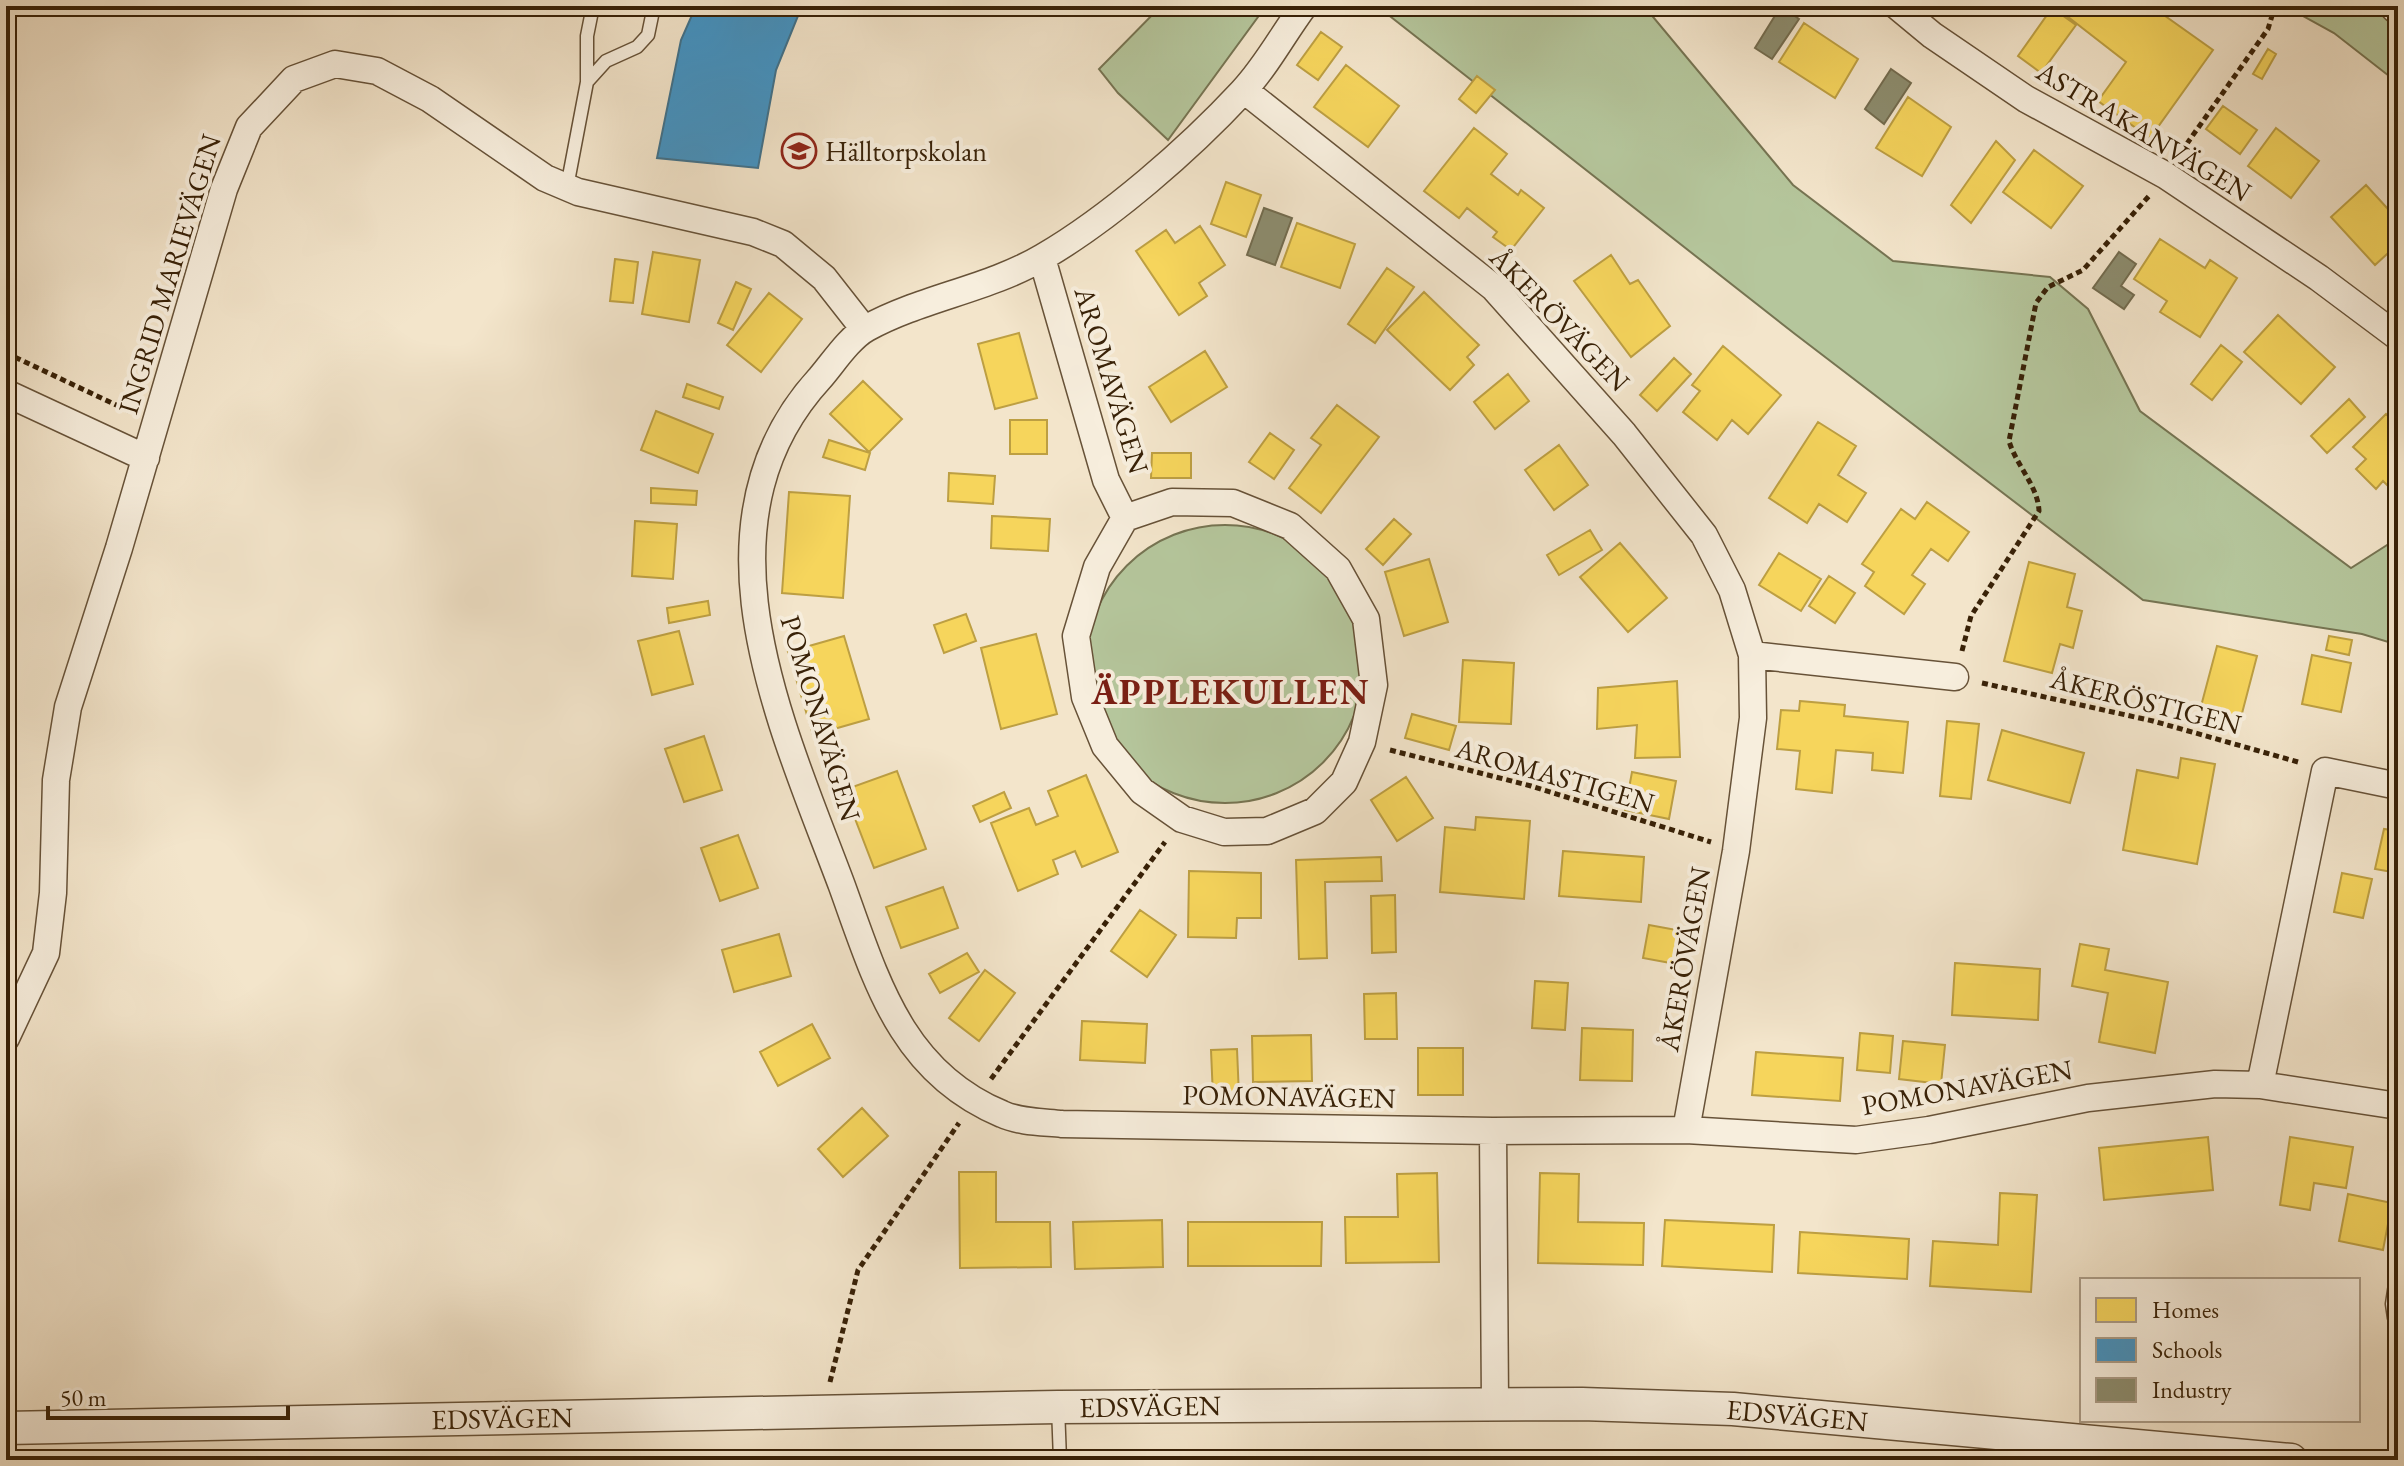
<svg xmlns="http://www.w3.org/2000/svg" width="2404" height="1466" font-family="'EB Garamond',serif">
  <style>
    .green { fill: #b5c69c; stroke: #767452; stroke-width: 2 }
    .homes { fill: #f6d55c; stroke: #bd9f42; stroke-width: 2 }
    .schools { fill: #4393c3; stroke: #40718b; stroke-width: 2 }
    .industry { fill: #8c8c6e; stroke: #736c4f; stroke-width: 2 }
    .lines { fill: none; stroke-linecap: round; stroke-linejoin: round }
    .service-casing { stroke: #675238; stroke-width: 15 }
    .minor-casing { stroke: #675238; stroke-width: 29 }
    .tertiary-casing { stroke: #675238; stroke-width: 35 }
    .path { stroke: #382107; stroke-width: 5; stroke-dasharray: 6 4; stroke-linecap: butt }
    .service { stroke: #f7eedd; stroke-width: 12 }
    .minor { stroke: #f7eedd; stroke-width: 26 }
    .tertiary { stroke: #f7eedd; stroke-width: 32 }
    .labels { text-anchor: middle; stroke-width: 8; stroke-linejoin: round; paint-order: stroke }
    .street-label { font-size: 28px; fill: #382107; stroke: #f7eedd }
    .poi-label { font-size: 28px; fill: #382107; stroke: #f7eedd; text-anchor: start }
    .district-label { font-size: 36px; font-weight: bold; letter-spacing: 2px; fill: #7a1f14; stroke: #f7eedd }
  </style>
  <rect width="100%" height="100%" fill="#f3e5cb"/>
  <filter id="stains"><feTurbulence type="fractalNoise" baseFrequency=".0025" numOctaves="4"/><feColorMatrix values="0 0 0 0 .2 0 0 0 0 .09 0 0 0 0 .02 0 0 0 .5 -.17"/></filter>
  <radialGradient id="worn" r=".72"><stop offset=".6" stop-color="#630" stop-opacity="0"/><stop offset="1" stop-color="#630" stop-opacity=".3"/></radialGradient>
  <path class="green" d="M1161 6H1266L1168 140 1118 93 1099 69Z
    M1377 6H1644L1793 185 1893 261 2050 277 2088 309 2140 411 2351 568 2398 538V645L2362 634 2143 600 1795 334Z
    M2285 6H2398V83L2334 33Z
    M1086 664a139 139 0 1 1 278 0a139 139 0 1 1-278 0Z"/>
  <path class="homes" d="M2054 6H2151L2213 50 2150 138 2098 101 2126 62Z
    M2052 8 2076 25 2041 73 2018 56Z
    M1804 23 1858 59 1835 98 1779 62Z
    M1321 32 1342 47 1318 80 1297 65Z
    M2268 49 2276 54 2262 79 2253 74Z
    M1346 65 1399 106 1368 147 1314 107Z
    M1477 76 1495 90 1476 113 1459 99Z
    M1908 97 1951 127 1922 176 1876 148Z
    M2223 106 2257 130 2240 154 2206 129Z
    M1474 128 1507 154 1491 174 1518 195 1521 190 1544 208 1511 250 1493 237 1497 232 1467 208 1459 218 1424 191Z
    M2276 128 2319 161 2291 198 2248 166Z
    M1996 141 2015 160 1971 223 1951 205Z
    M2034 150 2083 186 2051 228 2003 192Z
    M1226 182 1261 195 1246 237 1211 224Z
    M2366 185 2398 220V244L2375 265 2331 217Z
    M1297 223 1355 244 1340 288 1281 267Z
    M1200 226 1225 265 1199 283 1207 296 1179 315 1136 251 1166 230 1175 243Z
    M2160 239 2205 268 2210 260 2237 278 2200 337 2160 312 2167 301 2134 279Z
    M653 252 700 260 689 322 642 314Z
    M1611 255 1630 284 1638 280 1670 326 1631 357 1574 281Z
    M615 259 638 262 633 303 610 301Z
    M1387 268 1414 287 1375 343 1348 324Z
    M736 282 751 289 733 330 718 323Z
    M1424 292 1479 345 1467 357 1474 365 1450 390 1387 330Z
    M769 293 802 319 761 372 727 345Z
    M2278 315 2335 367 2301 404 2244 352Z
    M1019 333 1037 398 995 409 978 344Z
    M2221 345 2242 362 2212 400 2191 384Z
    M1723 346 1781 395 1748 434 1732 420 1717 440 1683 412 1700 391 1692 385Z
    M1205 351 1227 387 1171 422 1149 387Z
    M1674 358 1691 374 1657 411 1640 395Z
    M1508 374 1529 401 1495 429 1474 402Z
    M863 381 902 419 869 452 830 414Z
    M687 384 723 397 719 409 683 397Z
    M2349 399 2365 417 2327 453 2311 436Z
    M1337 405 1379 437 1321 513 1289 488 1321 445 1311 438Z
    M656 411 713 434 698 473 641 450Z
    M2386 414 2398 426V489L2395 493 2383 481 2376 489 2356 469 2366 459 2353 447Z
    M1010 420H1047V454H1010Z
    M1818 422 1856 446 1838 475 1866 493 1847 522 1819 504 1807 523 1769 498Z
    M1270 433 1294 450 1274 479 1249 462Z
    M829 440 870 453 865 470 823 457Z
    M1559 445 1588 485 1554 510 1525 470Z
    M1152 453H1191V478H1151Z
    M949 473 995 476 993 504 948 501Z
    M651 488 697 491 696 505 651 503Z
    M789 492 850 496 843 598 782 593Z
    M1927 502 1969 532 1948 561 1931 549 1912 575 1925 584 1904 614 1865 586 1874 572 1862 564 1901 509 1915 519Z
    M992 516 1050 519 1048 551 991 548Z
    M1394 519 1411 534 1383 565 1366 549Z
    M635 521 677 524 673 579 632 576Z
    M1590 530 1602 550 1559 575 1547 555Z
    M1620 543 1667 598 1628 632 1580 577Z
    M1779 553 1821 579 1801 611 1759 585Z
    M1429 559 1448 622 1404 636 1385 572Z
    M2029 562 2075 574 2067 607 2082 611 2073 648 2060 644 2052 673 2004 661Z
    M1829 576 1855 593 1835 623 1809 606Z
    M708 601 710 615 669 623 667 608Z
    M966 614 976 641 944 653 934 625Z
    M679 631 693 684 652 695 638 641Z
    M1036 634 1057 714 1001 729 981 648Z
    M844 636 869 719 813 735 788 652Z
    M2329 636 2352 640 2349 655 2326 650Z
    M2217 646 2257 656 2240 721 2200 710Z
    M2312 655 2351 663 2341 712 2302 704Z
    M1463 660 1514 663 1511 724 1459 722Z
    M1677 681 1680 757 1635 758 1637 725 1597 729 1598 688Z
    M1800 701 1845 705 1844 716 1908 722 1903 773 1872 770 1873 753 1836 750 1832 793 1796 789 1800 751 1777 749 1781 710 1799 711Z
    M1412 714 1456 726 1449 750 1405 738Z
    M1947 721 1979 724 1971 799 1940 796Z
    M2002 730 2084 753 2070 803 1988 780Z
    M704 736 722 790 684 802 665 749Z
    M2181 758 2215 764 2197 864 2123 850 2137 770 2178 778Z
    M897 771 926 849 874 868 844 790Z
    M1632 772 1676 781 1669 819 1625 810Z
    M1086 775 1118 852 1082 867 1075 851 1053 860 1058 874 1018 891 991 823 1029 808 1036 825 1058 816 1048 791Z
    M1406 777 1433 818 1397 841 1371 800Z
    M1004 792 1011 808 980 822 973 806Z
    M1476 817 1530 821 1524 899 1440 892 1445 827 1475 830Z
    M2398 828V873L2375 869 2384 829 2397 831Z
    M738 835 758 888 720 901 701 848Z
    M1563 851 1644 857 1641 902 1559 896Z
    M1381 857 1382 881 1325 882 1327 958 1299 959 1296 860Z
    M1189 871 1261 873V918H1237L1236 938 1188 937Z
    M2342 873 2372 879 2363 918 2334 912Z
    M943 887 958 928 901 948 886 907Z
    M1395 895 1396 952 1372 953 1371 896Z
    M1140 910 1176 935 1147 977 1111 951Z
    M1649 925 1682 931 1676 964 1643 958Z
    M779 934 791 976 734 992 722 950Z
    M2080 944 2109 949 2105 970 2168 982 2155 1053 2099 1042 2108 993 2072 986Z
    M967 953 979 972 940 993 929 974Z
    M1955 963 2040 969 2038 1020 1952 1015Z
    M985 970 1015 993 979 1041 949 1018Z
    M1535 981 1568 983 1565 1030 1532 1028Z
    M1396 993 1397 1039H1365L1364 994Z
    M1082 1021 1147 1024 1145 1063 1080 1060Z
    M812 1024 830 1058 778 1086 760 1052Z
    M1582 1028 1633 1030 1632 1081 1580 1080Z
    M1860 1033 1893 1036 1890 1073 1857 1070Z
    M1311 1035 1312 1081 1253 1082 1252 1036Z
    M1903 1041 1945 1045 1941 1084 1899 1079Z
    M1418 1048H1463V1095H1418Z
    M1237 1049 1239 1096 1213 1097 1211 1050Z
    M1756 1052 1843 1058 1840 1101 1752 1095Z
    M862 1108 888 1136 843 1177 818 1149Z
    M2208 1137 2213 1190 2104 1200 2099 1148Z
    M2290 1137 2353 1147 2346 1188 2314 1183 2310 1210 2280 1205Z
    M959 1172H996V1222H1050L1051 1267 960 1268Z
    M1437 1173 1439 1262 1346 1263 1345 1217H1398L1397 1174Z
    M1540 1173 1579 1174 1578 1222 1644 1223 1643 1265 1538 1263Z
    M2000 1193 2037 1195 2031 1292 1930 1286 1933 1241 1998 1245Z
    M2348 1194 2392 1203 2383 1250 2339 1241Z
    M1162 1220 1163 1267 1075 1269 1073 1222Z
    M1665 1220 1774 1225 1772 1272 1662 1266Z
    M1188 1222H1322L1321 1266H1188Z
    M1800 1232 1909 1239 1907 1279 1798 1273Z"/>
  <path class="schools" d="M696 6H802L776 70 758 168 657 158 681 40Z"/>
  <path class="industry" d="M1781 6 1799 19 1772 59 1755 48Z
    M1891 69 1911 83 1884 124 1865 109Z
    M1264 208 1292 218 1275 265 1247 255Z
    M2119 252 2136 264 2121 286 2134 295 2124 309 2093 288Z"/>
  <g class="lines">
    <g class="service-casing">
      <path id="service" d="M587 82 606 61 637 47 648 35 654 6
        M567 187 587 82V36L593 6
        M2398 1265 2392 1304 2394 1318 2398 1322
        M1058 1407 1060 1460"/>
    </g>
    <g class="minor-casing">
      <path id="minor" d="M1304 6C1283 34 1266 67 1242 92 1189 149 1110 218 1043 257 989 289 921 298 867 328 849 338 833 363 820 378 685 525 783 728 842 886 876 980 901 1072 1002 1114 1019 1122 1043 1122 1062 1124L1493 1131 1495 1402
        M1897 6 1932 35 2026 99 2165 175 2319 278 2398 337
        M1244 90 1494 288 1624 434 1704 535 1732 590 1752 655 1753 718 1736 851 1686 1130
        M1042 258 1106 480 1125 518
        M6 393 146 458
        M1172 502 1233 503 1290 526 1338 569 1366 619 1374 685 1362 742 1344 782 1315 811 1267 831 1224 832 1182 819 1142 791 1105 746 1085 697 1076 636 1097 567 1125 518Z
        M1752 655 1955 677
        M6 1038 46 953 53 893 56 780 68 707 119 548 224 189 249 127 294 79 335 64 377 71 430 99 545 178 578 192 753 232 783 244 824 278 864 329
        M2260 1085 2398 1106
        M1493 1131 1686 1130 1856 1140 1929 1130 2088 1098 2215 1084 2260 1085 2325 771 2398 786"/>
    </g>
    <g class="tertiary-casing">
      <path id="tertiary" d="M2396 6 2398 8
        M6 1428 1058 1407 1582 1404 1733 1409 2291 1460"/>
    </g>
    <path class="path" d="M2181 152 2268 29 2275 6
      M6 353 129 411
      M1962 651 1971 616 2039 511C2038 486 2016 465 2009 441L2036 303 2048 287 2083 270 2149 196
      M1982 683 2153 721 2298 762
      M1390 750 1531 786 1711 842
      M991 1079 1165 842
      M830 1382 858 1270 959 1123"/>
    <use href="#service" class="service"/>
    <use href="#minor" class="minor"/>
    <use href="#tertiary" class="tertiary"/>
  </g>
  <defs>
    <g id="school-ring" transform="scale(1.8)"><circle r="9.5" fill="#f7eedd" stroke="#8f2418" stroke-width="1.5"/><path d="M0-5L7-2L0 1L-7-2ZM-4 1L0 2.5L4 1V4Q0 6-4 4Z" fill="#8f2418"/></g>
  </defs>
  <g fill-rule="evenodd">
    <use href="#school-ring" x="799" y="151"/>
  </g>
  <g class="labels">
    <g class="street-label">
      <text transform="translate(2144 131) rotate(31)" y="10">ASTRAKANVÄGEN</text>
      <text transform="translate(169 274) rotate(-73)" y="10">INGRID MARIEVÄGEN</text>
      <text transform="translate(1560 319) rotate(46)" y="10">ÅKERÖVÄGEN</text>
      <text transform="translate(1112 380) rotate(73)" y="10">AROMAVÄGEN</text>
      <text transform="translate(2146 701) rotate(14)" y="10">ÅKERÖSTIGEN</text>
      <text transform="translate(821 718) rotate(73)" y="10">POMONAVÄGEN</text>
      <text transform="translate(1555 775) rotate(16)" y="10">AROMASTIGEN</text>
      <text transform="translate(1684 959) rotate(-80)" y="10">ÅKERÖVÄGEN</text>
      <text transform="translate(1967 1087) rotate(-10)" y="10">POMONAVÄGEN</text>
      <text transform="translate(1289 1096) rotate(1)" y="10">POMONAVÄGEN</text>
      <text transform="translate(1150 1406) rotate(-1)" y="10">EDSVÄGEN</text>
      <text transform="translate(1797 1415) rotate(5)" y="10">EDSVÄGEN</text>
      <text transform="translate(502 1418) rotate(-1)" y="10">EDSVÄGEN</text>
    </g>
    <g class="poi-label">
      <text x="825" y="161">Hälltorpskolan</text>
    </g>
    <g class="district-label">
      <text x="1231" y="704">ÄPPLEKULLEN</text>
    </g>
  </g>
  <rect width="2404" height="1466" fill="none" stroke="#f3e5cb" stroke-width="32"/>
  <rect x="8" y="8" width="2388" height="1450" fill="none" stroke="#382107" stroke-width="4"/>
  <rect x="16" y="16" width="2372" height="1434" fill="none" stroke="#382107" stroke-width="2"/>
  <rect x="2080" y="1278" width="280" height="144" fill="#f7eedd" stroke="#ab9c87" stroke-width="2"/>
  <rect x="2096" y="1298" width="40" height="24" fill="#f6d55c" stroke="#ab9c87" stroke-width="2"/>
  <text x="2152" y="1318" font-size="24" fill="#382107">Homes</text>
  <rect x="2096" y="1338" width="40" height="24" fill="#4393c3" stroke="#ab9c87" stroke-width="2"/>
  <text x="2152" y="1358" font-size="24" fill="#382107">Schools</text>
  <rect x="2096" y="1378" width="40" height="24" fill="#8c8c6e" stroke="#ab9c87" stroke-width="2"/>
  <text x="2152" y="1398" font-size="24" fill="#382107">Industry</text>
  <path d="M48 1406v12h240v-12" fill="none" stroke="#382107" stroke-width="4"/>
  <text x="60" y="1406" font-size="24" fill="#382107" stroke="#f7eedd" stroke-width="6" paint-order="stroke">50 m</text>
  <rect width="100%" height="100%" filter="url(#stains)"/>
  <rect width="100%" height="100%" fill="url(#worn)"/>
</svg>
